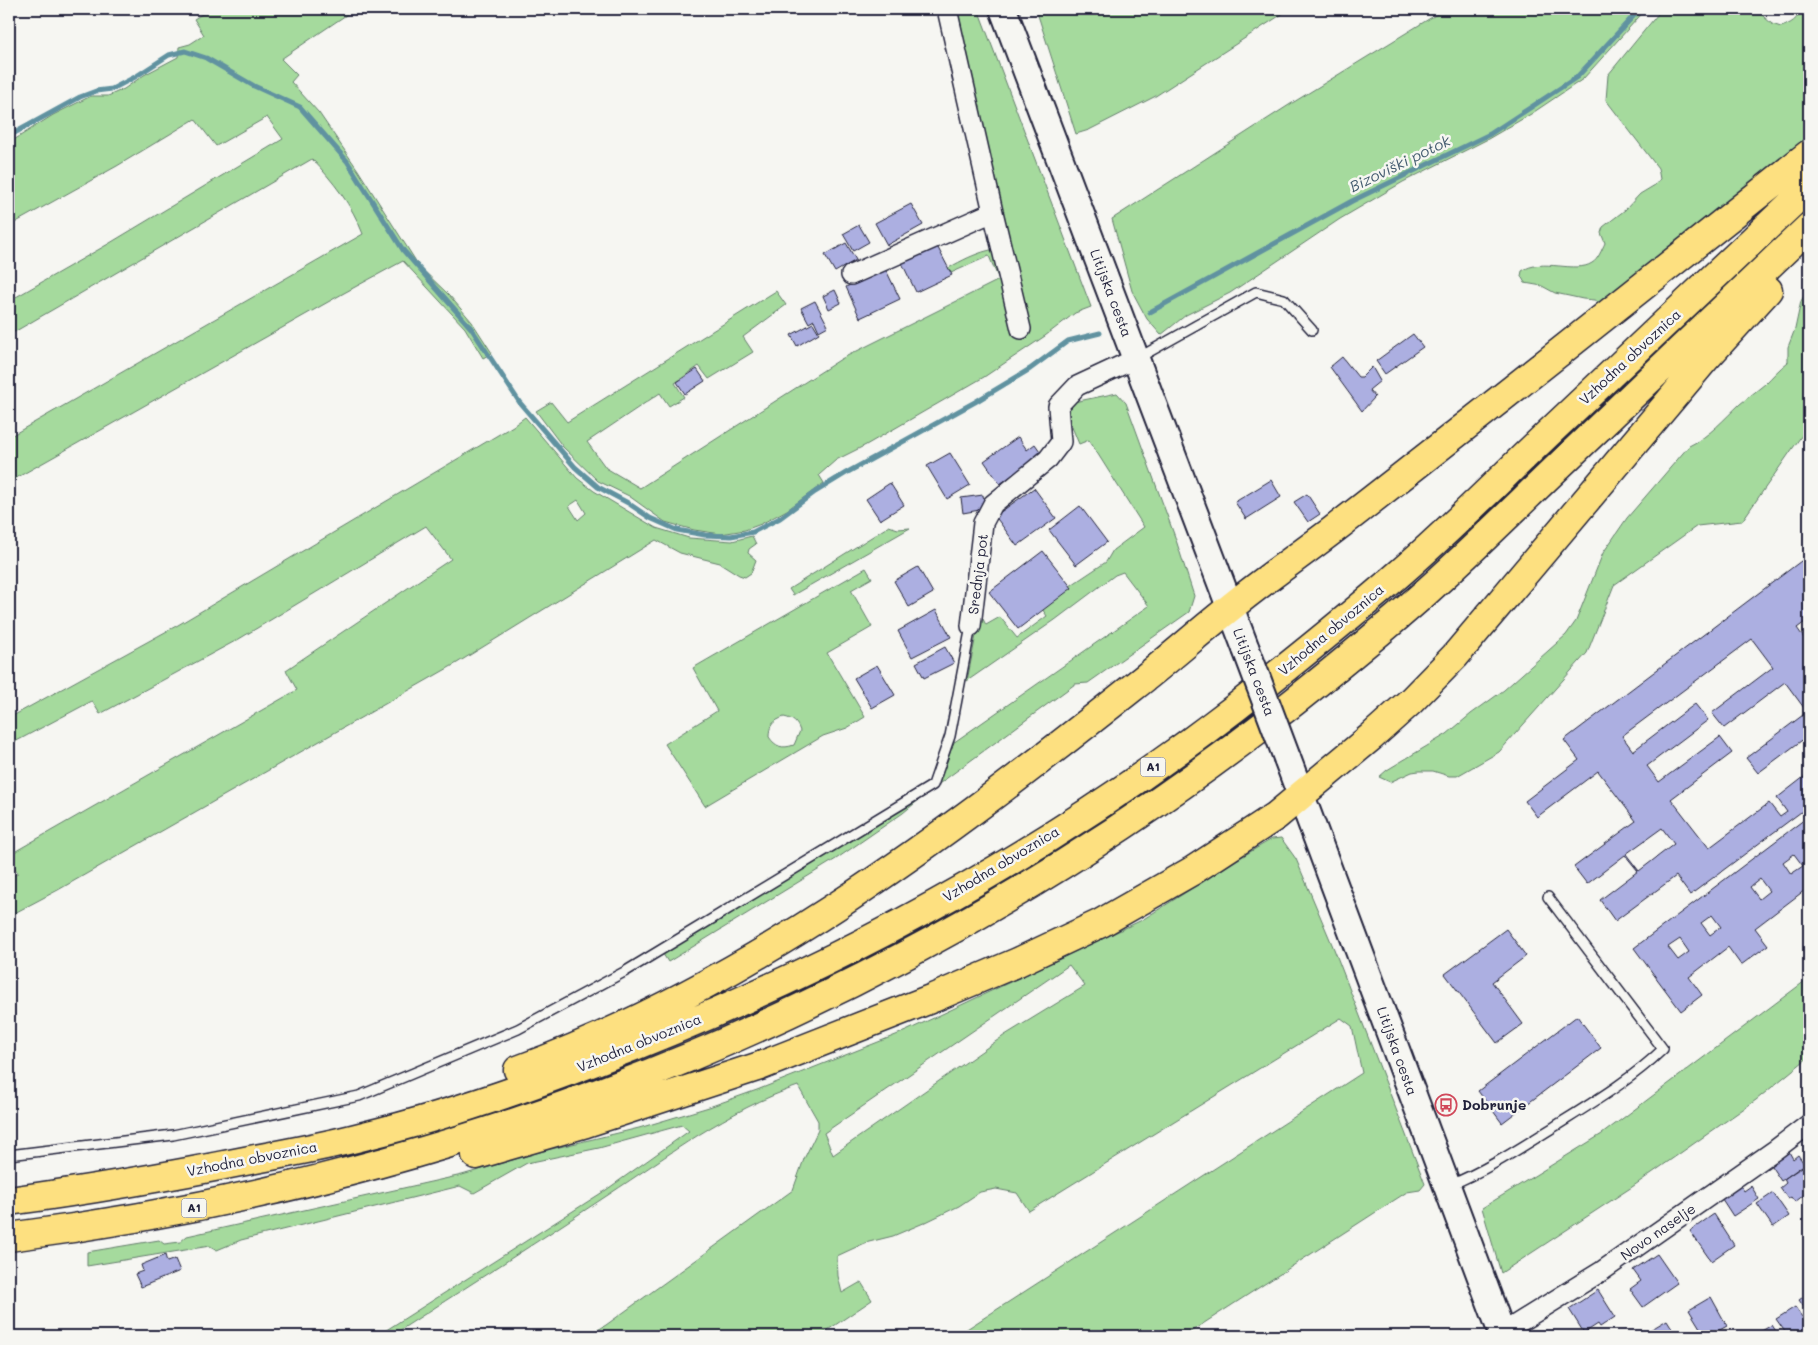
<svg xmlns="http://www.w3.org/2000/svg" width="1818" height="1345" font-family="Mali,sans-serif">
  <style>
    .green { fill: #a5da9d; stroke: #647e6c; fill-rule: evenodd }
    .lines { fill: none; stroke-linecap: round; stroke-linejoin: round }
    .stream { stroke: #6192a0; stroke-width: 5 }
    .building { fill: #acafe1; stroke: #22223b; fill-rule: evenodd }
    .lane-casing { stroke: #22223b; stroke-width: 12 }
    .street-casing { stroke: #22223b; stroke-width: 22 }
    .secondary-casing { stroke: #22223b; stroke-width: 30 }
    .highway-casing { stroke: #22223b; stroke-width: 31 }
    .lane { stroke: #f6f6f2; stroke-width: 9 }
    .street { stroke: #f6f6f2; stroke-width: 19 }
    .secondary { stroke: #f6f6f2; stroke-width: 26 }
    .highway { stroke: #fde080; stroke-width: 28 }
    .secondary-bridge-casing { stroke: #22223b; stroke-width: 30; stroke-linecap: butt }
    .secondary-bridge { stroke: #f6f6f2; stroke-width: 26 }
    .labels { text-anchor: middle; stroke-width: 5; stroke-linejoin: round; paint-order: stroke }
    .shield { fill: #f6f6f2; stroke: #626272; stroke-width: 1 }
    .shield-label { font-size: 12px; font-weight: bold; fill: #22223b }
    .street-label { font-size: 14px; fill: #22223b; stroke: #f6f6f2 }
    .poi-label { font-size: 14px; font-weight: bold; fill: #22223b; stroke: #f6f6f2; text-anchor: start }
    .water-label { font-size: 15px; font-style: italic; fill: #425a6e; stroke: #f6f6f2 }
  </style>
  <rect width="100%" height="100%" fill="#f6f6f2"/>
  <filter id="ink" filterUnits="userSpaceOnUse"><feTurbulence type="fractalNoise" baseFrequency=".02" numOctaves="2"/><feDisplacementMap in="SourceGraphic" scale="10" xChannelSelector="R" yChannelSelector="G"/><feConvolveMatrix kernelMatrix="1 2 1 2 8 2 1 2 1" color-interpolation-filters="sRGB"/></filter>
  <g filter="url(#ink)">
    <path class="green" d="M210 9H355L281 59 297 75 291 82 319 113 358 170 419 266 449 295 472 322 492 353 483 358 465 328 403 261 344 293 9 482V437L363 234C352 205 333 181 312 159L9 335V301L110 243 283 139 267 117 216 146 195 119 117 166 9 226V143L53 115 91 96H108L124 89 144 75 178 57 179 47 190 44 204 35 194 19Z
      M954 9H978L1091 307 1075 313 1045 336 984 377 866 445 836 460 819 475 824 483 787 510 761 524 745 530 721 534 694 530 665 522 629 496 598 481 563 447 536 411 551 402 567 422 776 291 786 305 743 337 753 352 709 379 699 366 675 383 684 397 669 406 660 393 587 442 606 468 640 488 841 359 999 280 989 256 924 285C943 270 973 252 996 249L1018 338 1030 332Z
      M1036 9H1290L1154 97 1089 130 1076 134Z
      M1436 9H1646L1583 79 1531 114 1488 139 1403 182 1340 219 1230 293 1186 315 1161 335 1147 319 1132 291 1112 219 1289 105 1437 14Z
      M1662 9H1755L1772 24 1781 27C1790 24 1799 19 1801 9H1809V136L1734 199 1601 303 1594 300 1583 299 1555 293 1542 286 1525 283 1521 276 1522 271C1541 257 1576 274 1592 263 1598 260 1602 249 1605 243L1601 233 1603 227 1625 210 1640 194 1655 185 1660 179 1658 168 1606 100 1608 75Z
      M1809 288V363L1807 365 1809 368V425L1742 521 1697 526 1614 585 1587 653 1499 752 1457 776H1449L1433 771H1419L1412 772 1390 782 1379 777 1387 770 1447 734 1471 714 1504 690 1566 635 1576 621 1603 553 1627 518 1689 446C1710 436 1724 419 1740 404 1748 397 1757 391 1765 384 1773 376 1779 369 1788 362V347L1795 329 1801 301Z
      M1117 393 1126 403 1175 537 1194 596 1189 612 1088 683 1075 684 932 789 903 813 836 859 668 962 663 954 853 838 934 779 949 756 953 743 1149 606 1123 572 1115 575 1055 620 967 681 979 620 983 619 986 625 1000 617 1017 638 1047 616 1040 606 1106 562 1113 550 1144 527 1089 440 1079 444 1065 410 1069 403Z
      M525 417 577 478 594 491 656 528 689 538 732 541 752 536 756 544 749 549 748 553 756 560 751 573 745 577 739 575 720 563 680 553 656 540 457 663 58 890 9 916V878L18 873 9 859V855L297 690 286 670 451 559 426 526 239 639 100 714 92 701 9 745V718L178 625 513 426ZM578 500 586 513 578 520 569 506Z
      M889 526 898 529 910 528 793 595 789 589Z
      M866 568 872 578 851 590 872 627 827 653 865 717 847 728 823 736 705 806 665 744 717 711 693 668ZM784 717C793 719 797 722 800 731L794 745C782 749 776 747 769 737 769 725 773 721 784 717Z
      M1281 838 1296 859 1334 949 1425 1184 1420 1190 1407 1192 1184 1336H956L1362 1073 1352 1026 1341 1018 1029 1211 1017 1193 996 1189 980 1192 959 1206 926 1222 893 1236 865 1243 837 1256 838 1276 842 1293 861 1282 872 1300 819 1336H588L606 1325 793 1190 804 1159 818 1130V1121L798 1086C727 1110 669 1155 608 1195 536 1243 463 1289 391 1336H377L606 1190 689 1131 682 1125 599 1148 527 1163 474 1193 460 1186 241 1240 217 1250 210 1246 87 1266V1252L159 1240 164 1244 180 1242 187 1236 462 1175 543 1151 639 1128 709 1107 757 1090 906 1031 1142 920 1243 856 1272 839ZM1069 965 1085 986 1005 1035 833 1155 824 1133Z
      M1809 978V1057L1756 1100 1632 1187 1501 1273 1482 1208 1602 1134Z"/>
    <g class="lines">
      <path class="stream" d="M9 136 80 97 96 91 112 89 135 77 169 55 185 51 206 58 254 86 300 107 347 161 403 250 471 328 520 403 575 467 598 487 628 503 650 518 677 530 705 535 731 536 753 532 780 518 815 492 846 473 975 402 1030 369 1068 341 1100 333
        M1150 312 1352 201 1490 134 1577 77 1640 9"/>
    </g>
    <path class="building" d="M911 204 923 225 887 245 875 223Z
      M859 225 869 242 853 251 843 234Z
      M846 243 856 260 835 272 825 255Z
      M937 246 952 275 916 292 902 263Z
      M885 268 900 299 860 318 846 287Z
      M835 290 841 303 829 309 823 296Z
      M815 301 828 326 819 331 814 320 809 323 801 308Z
      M813 323 819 333 797 346 791 335Z
      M1413 334 1423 347 1385 374 1376 361Z
      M1342 357 1358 377H1362L1372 367 1380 381 1369 390 1375 397 1362 411 1330 367Z
      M697 369 705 381 685 394 677 382Z
      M1018 437 1027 450 1035 444 1042 454 1000 484 984 461Z
      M950 453 970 485 947 499 927 466Z
      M1271 480 1281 497 1246 519 1235 502Z
      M890 483 904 505 880 520 866 499Z
      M1034 488 1056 518 1017 546 995 516Z
      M1307 494 1320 514 1308 522 1294 502Z
      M983 495 985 509 963 513 961 498Z
      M1080 506 1107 542 1076 565 1049 530Z
      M1043 551 1072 588 1018 629 989 592Z
      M1809 555V619L1797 628 1809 645V735L1758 773 1746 758 1807 712 1785 682 1724 728 1712 713 1773 667 1752 639 1622 736 1633 751 1695 704 1708 720 1647 766 1659 782 1720 737 1732 753 1671 799 1709 848 1769 803 1780 817 1787 812 1777 798 1809 773V806L1690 895 1676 876 1615 921 1600 900 1638 871 1625 855 1587 884 1574 867 1636 821 1598 771 1537 817 1525 801 1579 760 1564 740ZM1662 828 1674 844 1639 871 1626 854Z
      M918 567 933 593 909 607 894 581Z
      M936 610 951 637 912 657 898 631Z
      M945 647 954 663 924 678 916 663Z
      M877 665 895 695 872 708 854 678Z
      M1809 816V887L1755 928 1768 945 1741 965 1728 947 1689 977 1702 995 1681 1011 1634 948ZM1794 854 1803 866 1791 874 1783 862ZM1760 879 1769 891 1759 899 1750 887ZM1712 915 1721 927 1710 935 1701 923ZM1680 939 1689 952 1678 960 1668 947Z
      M1506 929 1526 956 1492 982 1523 1024 1497 1043 1445 974Z
      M1577 1016 1601 1048 1502 1123 1478 1091Z
      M1788 1150 1793 1159 1798 1155 1805 1165 1781 1181 1769 1163Z
      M1802 1166 1809 1175V1191L1795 1202 1791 1197 1788 1199 1780 1188 1786 1183 1784 1179Z
      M1739 1183 1744 1191 1751 1186 1759 1199 1733 1216 1720 1196Z
      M1773 1193 1789 1216 1773 1227 1757 1204Z
      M1714 1214 1734 1245 1711 1261 1690 1231Z
      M1657 1254 1677 1283 1643 1307 1630 1289 1641 1281 1633 1270Z
      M165 1255 167 1262 175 1259 180 1271 141 1287 135 1274 143 1271 141 1265Z
      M1598 1290 1615 1317 1600 1327 1598 1324 1584 1333 1569 1309Z
      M1809 1293V1308L1806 1310 1799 1300Z
      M1711 1297 1727 1326 1709 1336H1705L1689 1310Z
      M1795 1307 1809 1327V1336H1788L1776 1319Z
      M1667 1320 1677 1336H1640Z
      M1772 1325 1779 1336H1753Z"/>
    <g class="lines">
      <g class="lane-casing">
        <path id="lane" d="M1138 358 1256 292 1284 299 1312 330
          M9 1155 173 1135 359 1096 518 1029 626 971 933 785 950 736 971 626
          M1450 1185C1487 1170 1520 1148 1554 1127 1592 1103 1631 1080 1663 1049L1548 897"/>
      </g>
      <g class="street-casing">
        <path id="street" d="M947 9 993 212 1021 329
          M851 275 993 212
          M971 626 983 523 993 504 1048 459 1061 442 1058 406 1077 386 1135 359
          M1502 1333 1602 1271 1775 1150 1809 1124"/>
      </g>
      <g class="secondary-casing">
        <path id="secondary" d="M1003 9 1246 649
          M1287 758 1503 1336"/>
      </g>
      <g class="highway-casing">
        <path id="highway" d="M518 1070C747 986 943 838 1132 688 1166 662 1198 633 1231 607 1264 580 1299 556 1333 530 1493 406 1651 280 1809 154
          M476 1155 586 1123 760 1066 933 998 1018 962 1101 923 1192 871 1276 816 1371 737 1411 701 1455 656 1706 358 1768 290
          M9 1201C90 1190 170 1176 250 1160 288 1153 326 1146 364 1136 443 1117 520 1090 596 1061 824 974 1042 857 1235 708 1291 664 1346 620 1400 573 1453 527 1503 476 1554 428 1639 348 1724 267 1809 187
          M9 1237C485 1176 917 998 1295 701 1339 666 1383 630 1425 593 1473 550 1518 505 1564 461 1645 383 1727 305 1809 227"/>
      </g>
      <use href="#lane" class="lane"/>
      <use href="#street" class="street"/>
      <use href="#secondary" class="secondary"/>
      <use href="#highway" class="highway"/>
      <g class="secondary-bridge-casing">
        <path id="secondary-bridge" d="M1246 649 1287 758"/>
      </g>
      <use href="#secondary-bridge" class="secondary-bridge"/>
    </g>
  </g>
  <defs>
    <g id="bus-ring" transform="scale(1.125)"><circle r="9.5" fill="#f6f6f2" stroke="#d1495b" stroke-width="1.5"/><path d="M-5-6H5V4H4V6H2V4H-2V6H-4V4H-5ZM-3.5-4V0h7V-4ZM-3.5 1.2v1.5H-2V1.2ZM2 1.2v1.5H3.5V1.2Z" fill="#d1495b"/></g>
  </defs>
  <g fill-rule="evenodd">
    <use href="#bus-ring" x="1446" y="1105"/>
  </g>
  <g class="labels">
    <g class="shield">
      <rect x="1140.5" y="757.5" width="25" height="19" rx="4"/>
      <rect x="181.5" y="1198.5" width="25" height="19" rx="4"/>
    </g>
    <g class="shield-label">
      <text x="1153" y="771">A1</text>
      <text x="194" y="1212">A1</text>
    </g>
    <g class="street-label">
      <text transform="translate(1111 293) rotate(69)" y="5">Litijska cesta</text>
      <text transform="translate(1630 357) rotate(-43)" y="5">Vzhodna obvoznica</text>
      <text transform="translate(978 574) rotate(-83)" y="5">Srednja pot</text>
      <text transform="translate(1331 630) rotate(-40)" y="5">Vzhodna obvoznica</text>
      <text transform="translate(1254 672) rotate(69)" y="5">Litijska cesta</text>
      <text transform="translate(1001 864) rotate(-31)" y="5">Vzhodna obvoznica</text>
      <text transform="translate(639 1043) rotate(-22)" y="5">Vzhodna obvoznica</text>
      <text transform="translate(1397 1051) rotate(70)" y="5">Litijska cesta</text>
      <text transform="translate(252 1159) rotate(-11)" y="5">Vzhodna obvoznica</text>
      <text transform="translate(1658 1232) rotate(-35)" y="5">Novo naselje</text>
    </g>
    <g class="poi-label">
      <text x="1462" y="1110">Dobrunje</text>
    </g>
    <g class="water-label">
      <text transform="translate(1400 164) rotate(-26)" y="5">Bizoviški potok</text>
    </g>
  </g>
  <rect width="1818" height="1345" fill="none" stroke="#f6f6f2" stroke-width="30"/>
  <rect x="15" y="15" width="1788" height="1315" fill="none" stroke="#22223b" stroke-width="2" filter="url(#ink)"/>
</svg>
